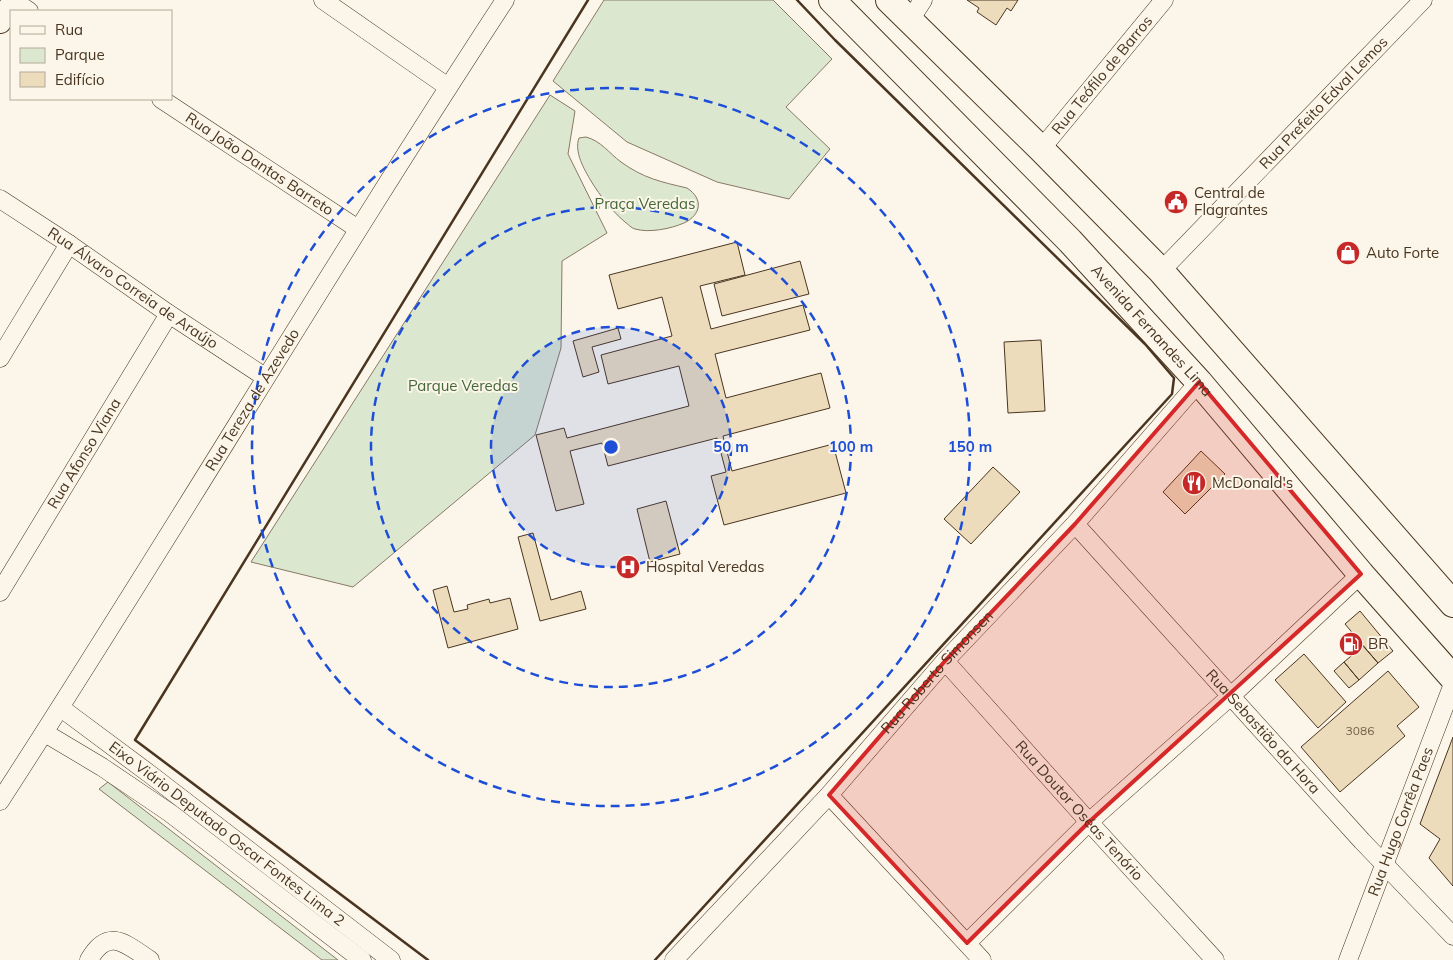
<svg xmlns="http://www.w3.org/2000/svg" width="1453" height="960" font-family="Mulish,sans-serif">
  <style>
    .green { fill: #dce7d0; stroke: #887966 }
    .building { fill: #ecdcbc; stroke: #4a3520 }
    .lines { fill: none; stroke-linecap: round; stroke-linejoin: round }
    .minor-casing { stroke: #4a3520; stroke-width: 19 }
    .major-casing { stroke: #4a3520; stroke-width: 24 }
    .highway-casing { stroke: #4a3520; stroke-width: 28 }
    .minor { stroke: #fbf6e9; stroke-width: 18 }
    .major { stroke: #fbf6e9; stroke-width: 22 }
    .highway { stroke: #fbf6e9; stroke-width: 26 }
    .wall { stroke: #4a3520; stroke-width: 2.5 }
    .marked { fill: #d62828; fill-opacity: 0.2; stroke: #d62828; stroke-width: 4; stroke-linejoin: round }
    .ring { fill: none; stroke: #1d4ed8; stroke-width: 2.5; stroke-dasharray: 9 6 }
    .labels { text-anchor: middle; stroke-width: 4; stroke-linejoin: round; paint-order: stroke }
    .number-label { font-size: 12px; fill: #725f47 }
    .street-label { font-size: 15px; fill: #4a3520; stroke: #fbf6e9 }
    .poi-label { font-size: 15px; fill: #4a3520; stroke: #fbf6e9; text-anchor: start }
    .park-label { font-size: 15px; fill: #436837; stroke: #fbf6e9 }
    .centre { fill: #1d4ed8; stroke: #fbf6e9; stroke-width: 2.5 }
    .ring-label { font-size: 15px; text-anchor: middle; font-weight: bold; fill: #1d4ed8; stroke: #fbf6e9; stroke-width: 4; stroke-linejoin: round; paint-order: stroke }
  </style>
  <rect width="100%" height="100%" fill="#fbf6e9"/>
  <path class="green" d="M604 0H773L832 59 786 107 830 149 789 199 717 182 627 142 553 81Z
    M550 95 575 111 568 154 607 233 562 261 561 348 535 435 353 587 251 562Z
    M586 137C601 141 609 153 621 162 643 178 661 182 687 188 704 199 701 215 684 223 670 229 649 233 635 229 631 228 628 224 625 222 611 210 601 197 591 181 584 169 574 152 579 138Z
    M108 782 338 960H322L99 789Z"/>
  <path class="building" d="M967 0H1018L1011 11 1007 8 996 25 977 12 979 8Z
    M737 242 745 275 700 286 711 329 803 305 810 330 715 354 726 398 821 373 830 408 723 436 732 471 833 444 846 493 724 525 711 476 726 472 717 438 608 466 602 443 570 451 584 504 556 511 536 435 564 428 567 438 689 406 679 366 608 384 601 355 672 336 662 297 618 309 609 275Z
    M800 261 809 294 722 316 714 284Z
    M618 328 621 339 592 347 599 372 583 377 573 341Z
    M1041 340 1045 411 1008 413 1004 342Z
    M1201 451 1225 474 1185 514 1163 492Z
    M993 467 1020 492 971 544 944 519Z
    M666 501 680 554 650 562 637 509Z
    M533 533 551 600 581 591 586 609 540 621 518 537Z
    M447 586 454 612 468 609 467 605 489 599 490 603 510 598 518 629 448 648 433 590Z
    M1360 611 1393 651 1378 663 1345 624Z
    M1363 646 1378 663 1359 680 1344 662Z
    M1304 654 1346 702 1318 728 1275 680Z
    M1344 662 1359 680 1349 688 1334 671Z
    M1388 671 1419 707 1397 726 1405 736 1340 792 1301 747Z
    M1453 737V886L1429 858 1440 839 1420 824Z"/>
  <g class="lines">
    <g class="minor-casing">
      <g id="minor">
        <path d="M12 0 29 11"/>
        <path d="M323 0 448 87"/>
        <path d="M910 20 923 0"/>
        <path id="s1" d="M161 99 358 229"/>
        <path id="s2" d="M1041 149 1164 0"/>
        <path id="s3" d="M0 199 69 244 169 314 265 377"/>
        <path id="s4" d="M1161 271 1423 0"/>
        <path d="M0 358 69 244"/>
        <path id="s5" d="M1075 524 1362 841 1453 936"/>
        <path id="s6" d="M0 592 169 314"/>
        <path id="s7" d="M945 661 1089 822 1215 960"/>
        <path id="s8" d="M61 708 151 775 391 960"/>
        <path d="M45 733 102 767 170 813 362 960"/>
        <path d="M829 795 982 960"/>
        <path id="s9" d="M0 801C172 536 332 264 505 0"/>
        <path d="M967 943 1089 822 1231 696 1361 574"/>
        <path d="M89 960C108 926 126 944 150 960"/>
        <path id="s10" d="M674 960 829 795 945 661 1075 524 1199 382"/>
        <path id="s11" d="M1348 960 1453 684"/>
      </g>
    </g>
    <g class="major-casing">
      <path id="major" d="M0 22 14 0"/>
    </g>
    <g class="highway-casing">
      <g id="highway">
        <path id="s12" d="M832 0 1070 241 1199 382 1361 574 1453 678"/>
        <path d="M889 0 1041 149 1161 271 1453 604"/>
      </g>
    </g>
    <use href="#minor" class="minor"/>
    <use href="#major" class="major"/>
    <use href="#highway" class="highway"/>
    <path class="wall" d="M428 960 135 740 588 0
      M655 960 1172 394 1174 378 1145 344 835 40 797 0"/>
  </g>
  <path class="marked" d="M1199 382 1361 574 1089 822 967 943 829 795 945 661 1075 524Z"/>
  <circle cx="611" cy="447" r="120" fill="#1d4ed8" fill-opacity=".12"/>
  <g class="ring">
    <circle cx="611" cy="447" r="120"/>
    <circle cx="611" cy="447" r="240"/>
    <circle cx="611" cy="447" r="359"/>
  </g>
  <defs>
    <g id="civic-disc" transform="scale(1.25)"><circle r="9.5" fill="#c62828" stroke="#fbf6e9"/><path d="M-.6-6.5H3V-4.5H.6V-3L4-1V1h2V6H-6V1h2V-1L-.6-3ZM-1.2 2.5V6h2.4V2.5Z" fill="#fff"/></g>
    <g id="shop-disc" transform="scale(1.25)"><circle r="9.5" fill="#c62828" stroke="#fbf6e9"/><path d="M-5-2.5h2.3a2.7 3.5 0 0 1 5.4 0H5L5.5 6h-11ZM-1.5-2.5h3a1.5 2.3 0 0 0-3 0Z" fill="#fff"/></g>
    <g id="restaurant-disc" transform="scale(1.25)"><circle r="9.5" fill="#c62828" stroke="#fbf6e9"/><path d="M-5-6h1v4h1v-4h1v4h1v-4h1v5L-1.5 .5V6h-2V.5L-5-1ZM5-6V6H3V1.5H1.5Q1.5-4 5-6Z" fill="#fff"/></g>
    <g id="hospital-disc" transform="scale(1.25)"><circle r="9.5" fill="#c62828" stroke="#fbf6e9"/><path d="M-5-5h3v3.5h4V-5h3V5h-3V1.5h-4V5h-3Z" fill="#fff"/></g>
    <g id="fuel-disc" transform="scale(1.25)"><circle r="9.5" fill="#c62828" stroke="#fbf6e9"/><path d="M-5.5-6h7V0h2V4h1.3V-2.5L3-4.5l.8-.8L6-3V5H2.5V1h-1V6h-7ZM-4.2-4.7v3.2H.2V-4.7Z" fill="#fff"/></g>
  </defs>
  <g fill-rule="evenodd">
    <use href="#civic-disc" x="1176" y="202"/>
    <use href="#shop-disc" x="1348" y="253"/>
    <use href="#restaurant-disc" x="1194" y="483"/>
    <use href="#hospital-disc" x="628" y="567"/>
    <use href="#fuel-disc" x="1351" y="644"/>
  </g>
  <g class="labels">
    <g class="number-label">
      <text x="1360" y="735">3086</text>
    </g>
    <g class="street-label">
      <text dy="5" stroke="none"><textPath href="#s2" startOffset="96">Rua Teófilo de Barros</textPath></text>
      <text dy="5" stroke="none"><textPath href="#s4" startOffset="234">Rua Prefeito Edval Lemos</textPath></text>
      <text dy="5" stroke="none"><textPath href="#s1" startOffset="118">Rua João Dantas Barreto</textPath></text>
      <text dy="5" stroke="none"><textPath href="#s3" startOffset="160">Rua Álvaro Correia de Araújo</textPath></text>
      <text dy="5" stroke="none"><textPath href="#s12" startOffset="460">Avenida Fernandes Lima</textPath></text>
      <text dy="5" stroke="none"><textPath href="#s9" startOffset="474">Rua Tereza de Azevedo</textPath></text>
      <text dy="5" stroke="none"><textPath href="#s6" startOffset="162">Rua Afonso Viana</textPath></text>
      <text dy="5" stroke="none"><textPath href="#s10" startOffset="390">Rua Roberto Simonsen</textPath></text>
      <text dy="5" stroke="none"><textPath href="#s5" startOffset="280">Rua Sebastião da Hora</textPath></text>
      <text dy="5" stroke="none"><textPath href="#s7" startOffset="201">Rua Doutor Oséas Tenório</textPath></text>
      <text dy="5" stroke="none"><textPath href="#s11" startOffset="148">Rua Hugo Corrêa Paes</textPath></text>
      <text dy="5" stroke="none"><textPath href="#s8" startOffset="208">Eixo Viário Deputado Oscar Fontes Lima 2</textPath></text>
    </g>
    <g class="poi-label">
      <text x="1194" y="198">Central de<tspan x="1194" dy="17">Flagrantes</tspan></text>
      <text x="1366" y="258">Auto Forte</text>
      <text x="1212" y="488">McDonald's</text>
      <text x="646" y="572">Hospital Veredas</text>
      <text x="1368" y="649">BR</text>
    </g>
    <g class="park-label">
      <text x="645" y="209">Praça Veredas</text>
      <text x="463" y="391">Parque Veredas</text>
    </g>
  </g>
  <circle cx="611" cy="447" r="8" class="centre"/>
  <g class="ring-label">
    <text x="731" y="452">50 m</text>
    <text x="851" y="452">100 m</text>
    <text x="970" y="452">150 m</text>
  </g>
  <rect x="10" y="10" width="162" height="90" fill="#fbf6e9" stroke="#b4a999"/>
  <rect x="20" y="26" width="25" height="8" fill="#fbf6e9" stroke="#b4a999"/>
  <text x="55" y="35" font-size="15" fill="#4a3520">Rua</text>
  <rect x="20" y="48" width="25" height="15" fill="#dce7d0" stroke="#b4a999"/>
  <text x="55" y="60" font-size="15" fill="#4a3520">Parque</text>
  <rect x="20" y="72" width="25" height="15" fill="#ecdcbc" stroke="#b4a999"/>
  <text x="55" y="85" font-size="15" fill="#4a3520">Edifício</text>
</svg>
